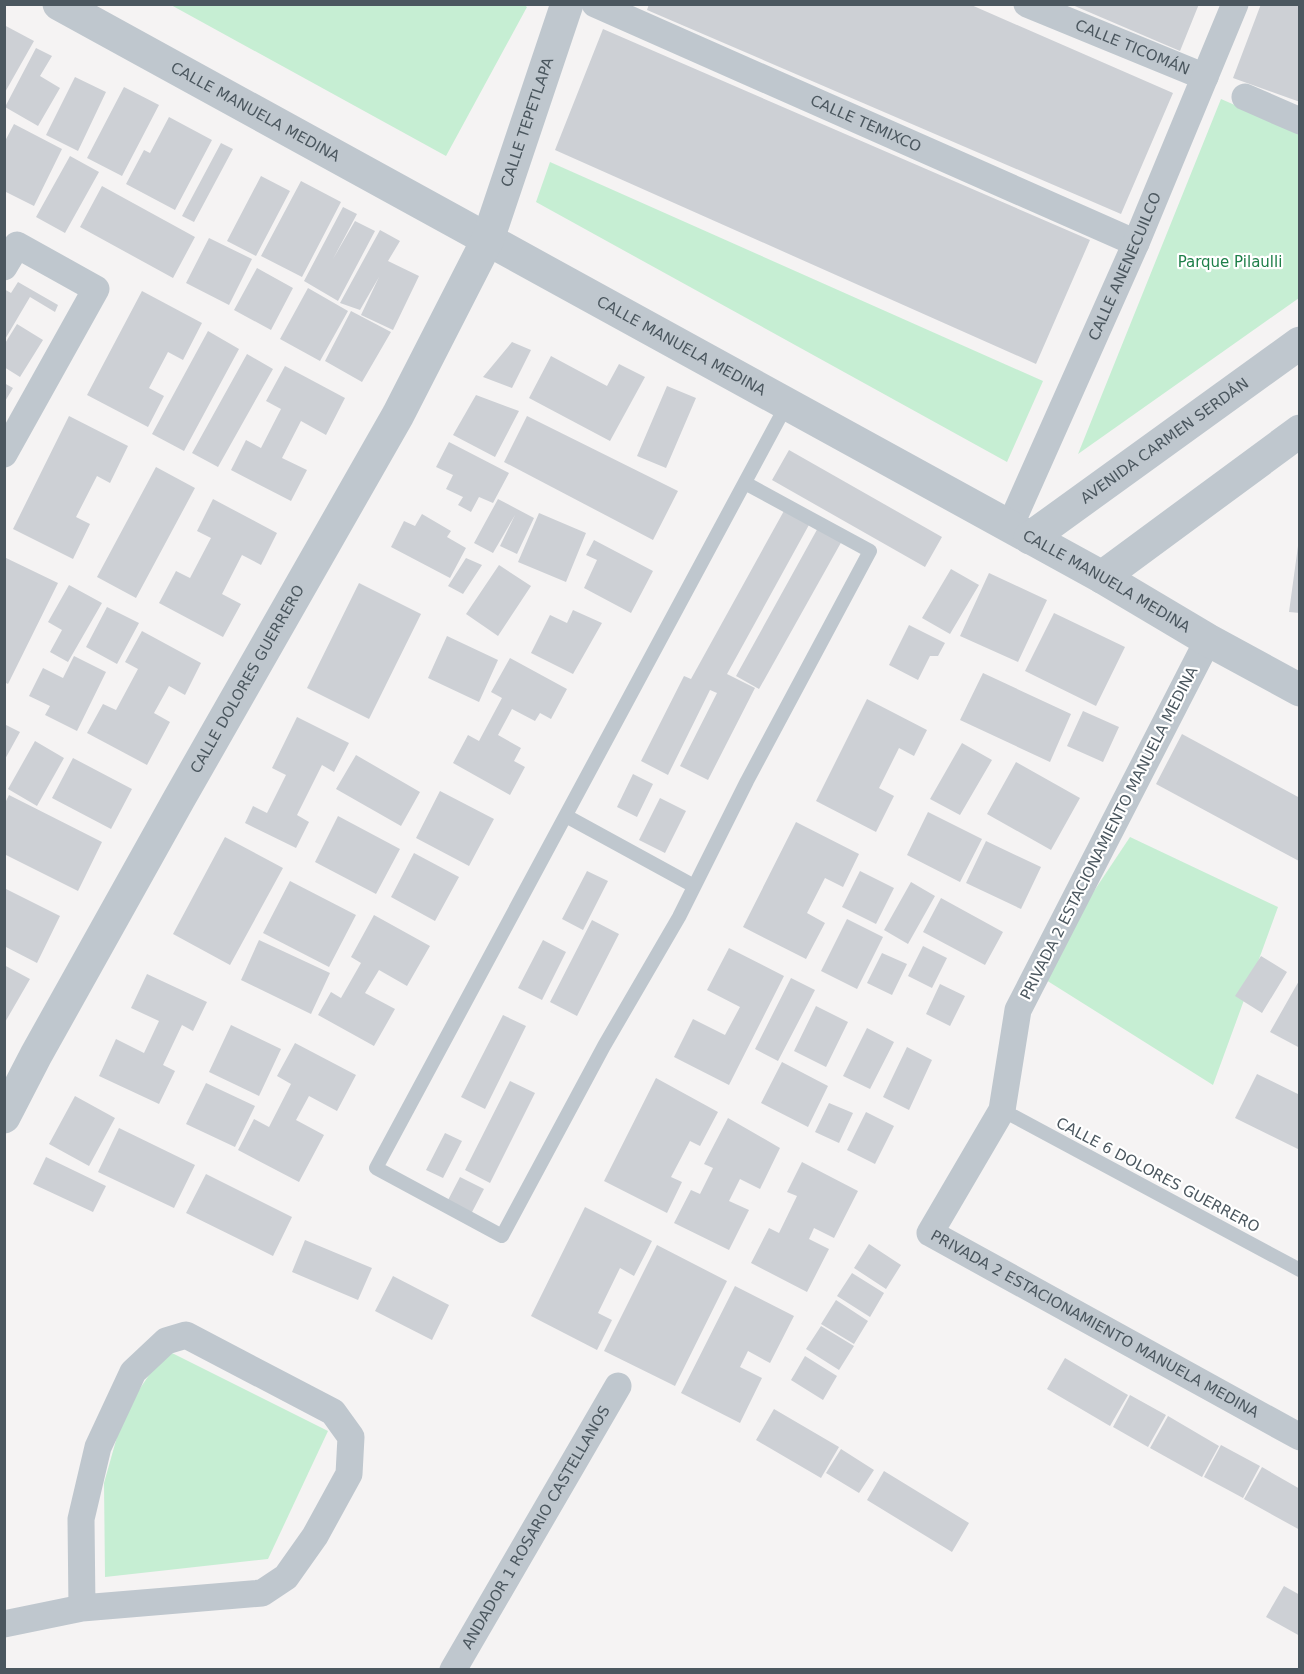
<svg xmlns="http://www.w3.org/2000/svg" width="1304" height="1674" font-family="'DejaVu Sans',sans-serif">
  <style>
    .green { fill: #c6eed3 }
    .building { fill: #cdd0d5 }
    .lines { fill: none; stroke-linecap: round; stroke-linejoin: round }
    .service { stroke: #bfc7ce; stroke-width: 14 }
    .minor { stroke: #bfc7ce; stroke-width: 27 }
    .tertiary { stroke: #bfc7ce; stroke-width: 33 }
    .labels { text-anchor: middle; stroke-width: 4.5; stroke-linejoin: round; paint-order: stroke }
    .street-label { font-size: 15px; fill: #4b575f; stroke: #fff }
    .park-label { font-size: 15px; fill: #1e7f49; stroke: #fff }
  </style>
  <rect width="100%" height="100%" fill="#f5f3f3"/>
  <path class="green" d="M523 4 527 7 446 156 171 5Z
    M1221 99 1299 133V298L1078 454Z
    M550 162 1043 381 1007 462 536 202Z
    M1130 837 1278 907 1213 1085 1038 975Z
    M166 1350 328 1431 268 1559 105 1577 104 1483 124 1412Z"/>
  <path class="building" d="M649 4H969L1173 93 1121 214 647 10Z
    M1070 4H1199L1180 51Z
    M1261 4H1300V102L1233 78Z
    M4 25 34 41 4 94Z
    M603 29 1090 240 1036 364 555 150Z
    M36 48 52 56 40 76 60 88 38 126 5 107Z
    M75 77 106 92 78 151 46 135Z
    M124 87 159 105 122 176 87 158Z
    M169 117 212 140 175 210 126 184 144 150 150 153Z
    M14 124 62 149 34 206 4 191V143Z
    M221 143 233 149 194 222 182 216Z
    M70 156 99 172 65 233 36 217Z
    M261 176 290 191 256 256 227 241Z
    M301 181 341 202 302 277 261 256Z
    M102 186 195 237 173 278 80 227Z
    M343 207 357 214 333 259 355 221 375 231 338 301 304 281Z
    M380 230 400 241 388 261 419 276 393 330 361 315 379 277 360 310 340 303Z
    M209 238 252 259 229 305 186 283Z
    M257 268 293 288 271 330 234 310Z
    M18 282 58 305 55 312 30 297 4 341V289L11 293Z
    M308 288 348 311 320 361 280 339Z
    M142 291 202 323 183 360 168 352 149 388 164 396 148 427 87 395Z
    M351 311 391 332 362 382 325 361Z
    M17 324 43 340 20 377 4 367V345Z
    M208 331 239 349 184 451 152 434Z
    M512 342 531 350 512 388 483 377Z
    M247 354 273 369 218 467 192 453Z
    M551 356 607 386 619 364 645 377 610 441 529 398Z
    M285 366 345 398 326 435 301 421 282 458 307 470 291 501 231 470 246 440 261 448 281 409 266 401Z
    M4 383 13 388 4 403Z
    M667 386 696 398 666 468 637 456Z
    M476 395 519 411 495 457 453 435Z
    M69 416 128 446 110 483 97 476 76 517 90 524 73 559 13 529Z
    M527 416 678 491 653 540 504 462Z
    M449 442 509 473 493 503 479 497 471 512 458 505 463 497 446 489 453 475 436 467Z
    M789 450 942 537 925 567 772 480Z
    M156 467 195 488 136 598 97 577Z
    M213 499 277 533 261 565 242 555 222 594 241 604 223 637 159 603 176 571 190 578 211 538 197 531Z
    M498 499 534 518 517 554 500 546 515 515 493 553 474 543Z
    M785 509 810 523 727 674 755 688 708 780 680 766 717 693 710 690 668 775 641 761 684 676 691 679Z
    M539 513 586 533 566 582 518 562Z
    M422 514 451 531 447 537 466 548 450 578 391 547 404 521 415 526Z
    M819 526 843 539 759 689 736 676Z
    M594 540 653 571 631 613 584 588 597 560 586 555Z
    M1298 546H1300V613L1289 612Z
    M4 557 58 583 8 684 4 682Z
    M466 558 482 565 463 594 448 586Z
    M499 565 531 586 498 636 466 614Z
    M951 569 979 585 950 634 922 618Z
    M989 573 1047 600 1018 662 960 636Z
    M359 583 421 614 369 719 307 688Z
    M69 585 102 603 68 662 50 652 62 630 48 622Z
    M107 607 139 623 117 664 86 647Z
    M573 610 602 623 573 674 531 653 550 615 567 623Z
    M1054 613 1125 647 1096 706 1025 671Z
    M909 625 945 643 938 656H930L918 680 889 665Z
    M142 631 201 663 185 695 169 686 154 713 170 722 147 765 87 733 103 704 116 710 138 669 125 662Z
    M447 636 498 660 479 702 428 678Z
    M74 656 106 672 77 731 45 715 50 706 29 696 43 668 63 678Z
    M510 658 567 689 551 719 540 713 535 721 512 709 498 735 521 748 514 761 525 767 510 795 453 763 468 735 479 741 502 698 491 692Z
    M983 673 1071 714 1050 762 960 720Z
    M867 699 927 730 914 756 899 748 879 788 894 796 876 832 816 801Z
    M1083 711 1119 727 1103 762 1067 746Z
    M297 717 349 743 334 772 322 765 297 815 309 822 296 848 245 823 253 806 267 813 286 775 272 768Z
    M4 724 20 732 4 761Z
    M1182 734 1300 798 1299 861 1156 784Z
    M35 741 64 758 37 806 8 789Z
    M962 743 992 760 960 815 930 799Z
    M356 755 420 792 401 826 336 789Z
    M73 758 132 789 111 829 52 798Z
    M1016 762 1080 798 1051 850 987 814Z
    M633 774 653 784 637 817 617 807Z
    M440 791 494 819 469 866 416 838Z
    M9 795 102 842 78 891 4 854V805Z
    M660 798 686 811 665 853 639 840Z
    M928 812 982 839 960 882 907 855Z
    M338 816 400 849 376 894 315 862Z
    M796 822 859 854 843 887 825 878 807 913 825 923 806 959 743 927Z
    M225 837 283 868 230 965 173 934Z
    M986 841 1041 867 1021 909 966 883Z
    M414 853 459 877 435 921 391 897Z
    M587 871 608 881 583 930 562 919Z
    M860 871 894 888 876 924 842 907Z
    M290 881 356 915 329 967 263 933Z
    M911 882 935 896 908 944 884 930Z
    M4 888 60 916 37 963 4 946Z
    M941 898 1003 932 985 965 923 932Z
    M374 915 430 946 407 986 379 970 365 993 395 1009 374 1046 318 1015 331 992 341 998 361 963 351 957Z
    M847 919 883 937 857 989 821 971Z
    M592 920 619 934 577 1016 550 1002Z
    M259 940 330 973 311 1014 241 980Z
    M543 940 566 952 542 1000 518 988Z
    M923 946 947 958 932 988 908 976Z
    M729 948 784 976 729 1085 674 1057 693 1019 725 1035 740 1007 707 990Z
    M882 953 907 964 892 995 867 983Z
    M1261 956 1287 972 1262 1013 1235 996Z
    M4 965 30 979 4 1024Z
    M147 974 207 1002 193 1031 182 1025 163 1065 175 1071 159 1104 99 1076 116 1039 144 1053 159 1021 131 1008Z
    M791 978 815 990 778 1061 755 1049Z
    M1300 979V1048L1270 1032Z
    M940 984 965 996 950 1026 926 1014Z
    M816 1006 848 1022 826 1067 794 1051Z
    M503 1015 526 1026 485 1109 461 1097Z
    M231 1025 281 1049 259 1096 209 1072Z
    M867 1028 894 1042 870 1089 843 1076Z
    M295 1043 356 1075 337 1111 309 1096 296 1120 324 1135 299 1182 238 1150 254 1119 269 1127 291 1084 277 1076Z
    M907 1047 932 1060 909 1110 883 1097Z
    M782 1062 828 1086 808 1127 761 1103Z
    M1257 1074 1300 1095V1150L1235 1118Z
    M656 1078 718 1112 700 1146 690 1141 671 1177 682 1182 667 1213 604 1181Z
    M510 1081 535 1093 490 1183 465 1170Z
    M206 1083 255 1106 235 1147 186 1124Z
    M75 1096 115 1118 89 1166 49 1144Z
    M829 1103 853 1113 839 1143 815 1132Z
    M866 1112 894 1126 875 1164 847 1150Z
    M728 1118 780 1148 760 1189 740 1179 729 1201 749 1210 729 1250 674 1223 691 1190 700 1194 713 1168 704 1164Z
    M119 1128 195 1165 174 1208 98 1172Z
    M445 1133 462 1141 443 1178 426 1170Z
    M46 1157 106 1186 93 1212 33 1184Z
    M802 1162 858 1191 834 1238 814 1228 809 1239 829 1249 807 1292 751 1263 769 1228 779 1233 797 1196 787 1192Z
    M206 1174 292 1217 273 1256 186 1213Z
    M460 1177 484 1189 471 1214 447 1202Z
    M585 1207 652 1241 634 1276 620 1268 598 1313 612 1320 597 1350 531 1316Z
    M305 1240 372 1268 358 1300 292 1272Z
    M869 1244 901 1265 886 1289 854 1268Z
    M657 1245 727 1281 675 1386 604 1351Z
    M852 1273 884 1293 870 1317 837 1296Z
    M393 1276 449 1305 432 1340 375 1311Z
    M735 1286 794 1316 770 1363 748 1351 740 1367 762 1378 740 1423 681 1393Z
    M836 1300 868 1321 854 1344 821 1324Z
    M821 1326 854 1346 839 1370 806 1349Z
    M805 1356 837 1376 823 1400 791 1380Z
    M1065 1358 1128 1395 1110 1426 1047 1389Z
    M1130 1395 1166 1415 1148 1447 1113 1427Z
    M774 1409 839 1447 821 1478 756 1440Z
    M1168 1416 1219 1446 1202 1477 1150 1448Z
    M1221 1445 1260 1466 1243 1498 1204 1477Z
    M841 1449 874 1470 859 1493 826 1473Z
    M1262 1467 1300 1489V1530L1244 1499Z
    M884 1471 969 1523 952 1552 867 1500Z
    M1284 1586 1300 1595V1636L1266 1617Z"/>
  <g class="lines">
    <path class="service" d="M745 483 870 551 747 781 679 917 604 1046 502 1236 376 1168 787 404
      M566 816 694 886
      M1002 1110 1300 1270"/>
    <g class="minor">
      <path id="s1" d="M595 4 1136 243"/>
      <path id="s2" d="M1027 4 1205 77"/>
      <path d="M1245 97 1300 121"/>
      <path d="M4 267 17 245 96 289 4 454"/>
      <path id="s3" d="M1010 526 1136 243 1235 4"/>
      <path id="s4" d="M1208 640 1018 1010 1002 1110 930 1233 1300 1437"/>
      <path d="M4 1624 82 1608 262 1593 286 1577 315 1536 349 1474 351 1437 333 1412 186 1335 166 1341 133 1372 98 1447 81 1519 82 1608"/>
      <path id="s5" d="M453 1670 618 1386"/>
    </g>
    <g class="tertiary">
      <path id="s6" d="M59 4 1102 577 1208 640 1300 690"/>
      <path id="s7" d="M1030 538 1300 343"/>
      <path d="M1102 577 1300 431"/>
      <path id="s8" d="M4 1117 36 1055 179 799 398 415 488 239 567 4"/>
    </g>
  </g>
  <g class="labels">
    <g class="street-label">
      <text dy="5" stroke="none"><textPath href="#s2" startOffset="114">CALLE TICOMÁN</textPath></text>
      <text dy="5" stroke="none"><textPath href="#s6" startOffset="224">CALLE MANUELA MEDINA</textPath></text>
      <text dy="5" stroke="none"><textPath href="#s8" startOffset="1126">CALLE TEPETLAPA</textPath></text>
      <text dy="5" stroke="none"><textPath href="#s1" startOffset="296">CALLE TEMIXCO</textPath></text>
      <text dy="5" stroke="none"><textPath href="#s3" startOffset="284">CALLE ANENECUILCO</textPath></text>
      <text dy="5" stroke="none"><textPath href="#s6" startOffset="710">CALLE MANUELA MEDINA</textPath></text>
      <text dy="5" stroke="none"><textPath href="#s7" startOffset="166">AVENIDA CARMEN SERDÁN</textPath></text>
      <text dy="5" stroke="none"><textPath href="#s6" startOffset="1196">CALLE MANUELA MEDINA</textPath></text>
      <text dy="5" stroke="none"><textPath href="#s8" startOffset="501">CALLE DOLORES GUERRERO</textPath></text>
      <text transform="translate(1109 833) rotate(-63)" y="5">PRIVADA 2 ESTACIONAMIENTO MANUELA MEDINA</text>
      <text transform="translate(1158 1175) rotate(28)" y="5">CALLE 6 DOLORES GUERRERO</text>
      <text dy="5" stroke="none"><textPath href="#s4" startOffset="848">PRIVADA 2 ESTACIONAMIENTO MANUELA MEDINA</textPath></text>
      <text dy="5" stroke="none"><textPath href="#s5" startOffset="165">ANDADOR 1 ROSARIO CASTELLANOS</textPath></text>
    </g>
    <g class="park-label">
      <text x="1230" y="267">Parque Pilaulli</text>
    </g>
  </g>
  <rect width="1304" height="1674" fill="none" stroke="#4b575f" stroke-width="12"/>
</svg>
